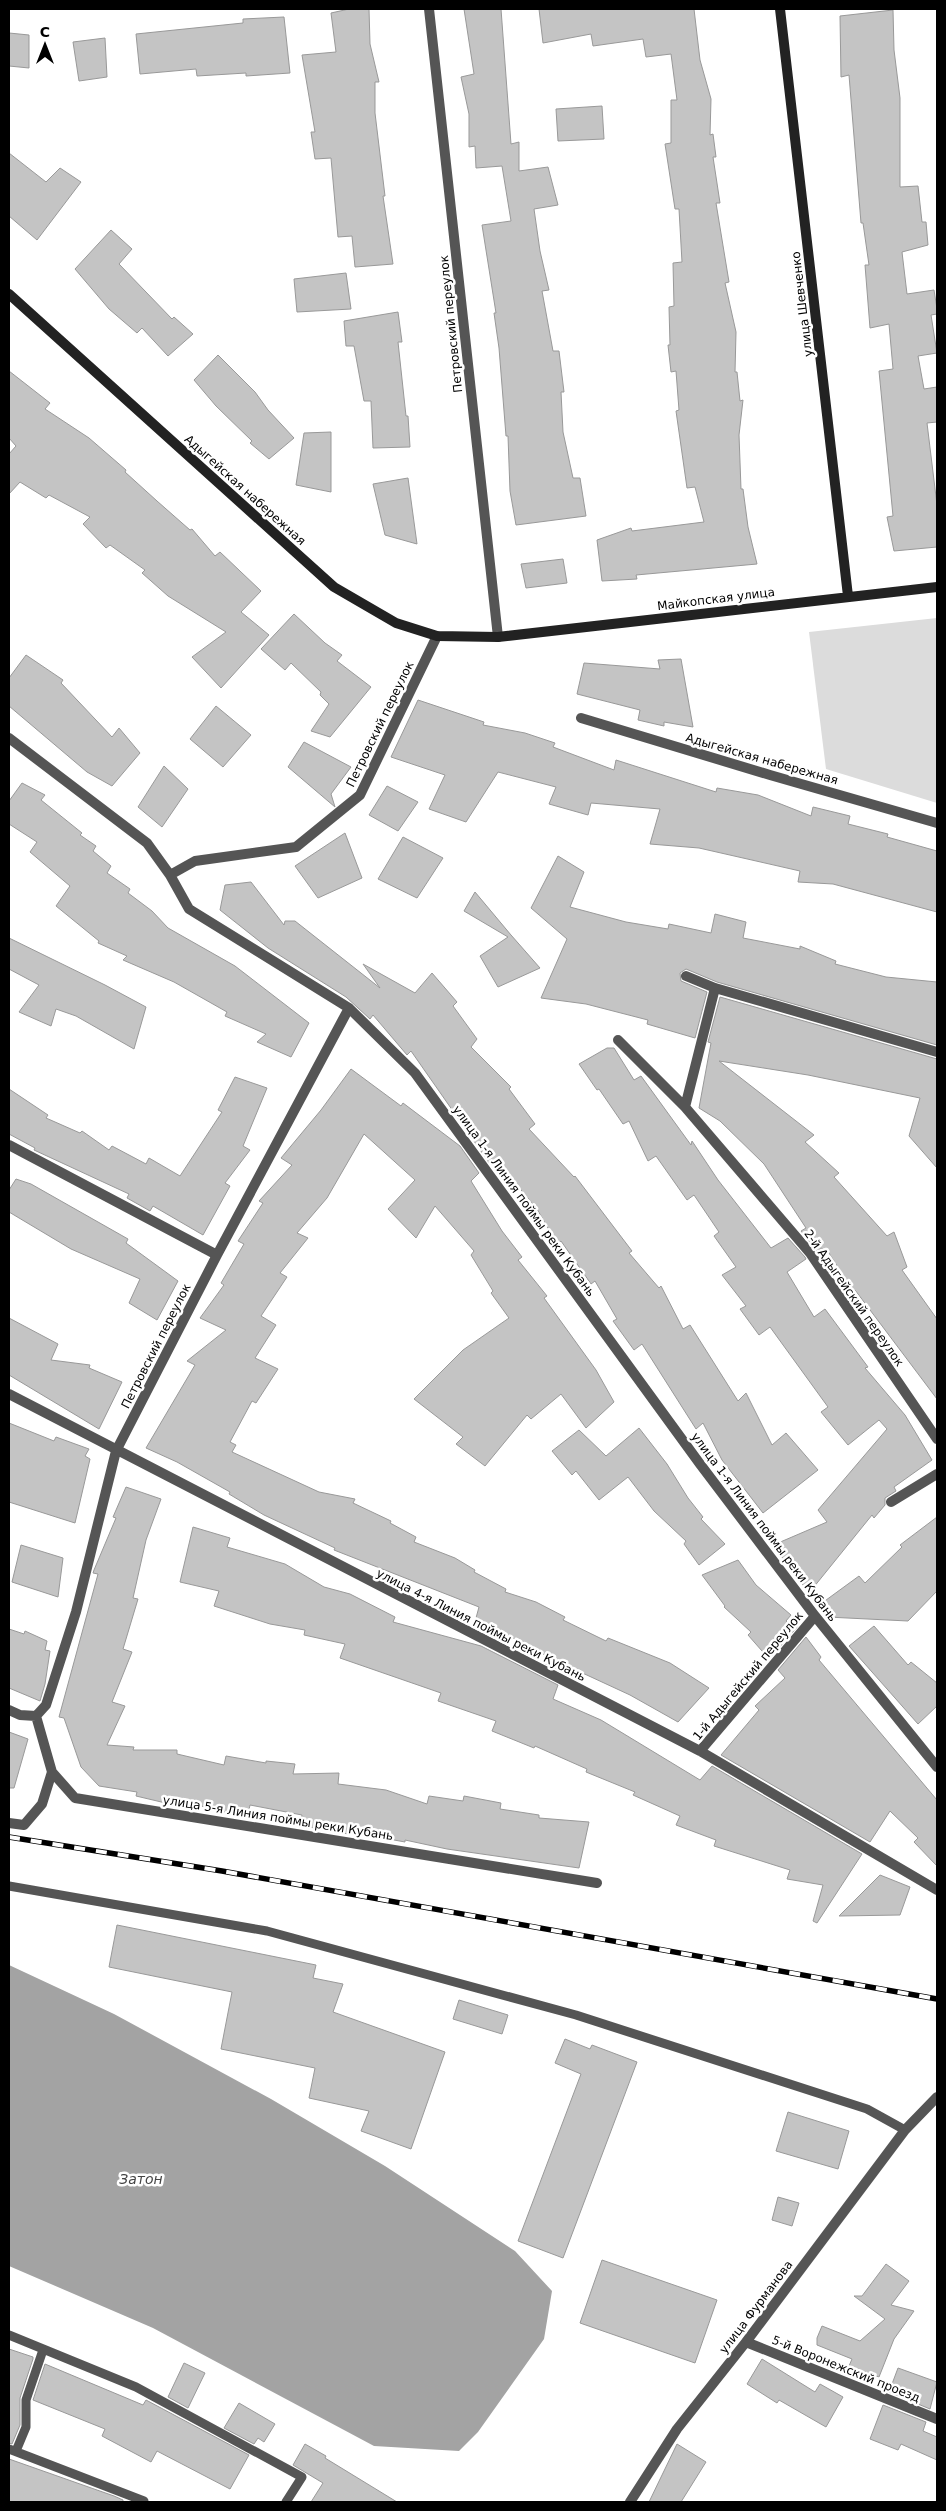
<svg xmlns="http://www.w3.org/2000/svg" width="946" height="2511" font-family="'DejaVu Sans',sans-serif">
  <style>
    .green { fill: #dcdcdc }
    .water { fill: #a3a3a3 }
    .building { fill: #c4c4c4; stroke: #999 }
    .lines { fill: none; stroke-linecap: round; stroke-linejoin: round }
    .lane { stroke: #555; stroke-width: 9 }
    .street { stroke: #555; stroke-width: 10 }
    .secondary { stroke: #222; stroke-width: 10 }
    .rail-casing { stroke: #000; stroke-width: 5.5 }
    .rail { stroke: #fff; stroke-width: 4; stroke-dasharray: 11; stroke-linecap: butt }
    .labels { text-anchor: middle; stroke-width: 5; stroke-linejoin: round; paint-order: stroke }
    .street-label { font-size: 12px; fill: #000; stroke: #fff }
    .water-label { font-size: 14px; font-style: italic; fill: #444; stroke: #fff }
  </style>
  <rect width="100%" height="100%" fill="#fff"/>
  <path class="green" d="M937 618V803L826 769 809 632Z"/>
  <path class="water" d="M9 1965 114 2014 271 2099 385 2166 515 2251 552 2291 544 2339 478 2432 459 2451 374 2446 153 2328 9 2266Z"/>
  <path class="building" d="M349 9H369L370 44 379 82H375V113L385 196H383L393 264 355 267 352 236 338 237 331 158 315 159 311 132H315L302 55 336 52 331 13Z
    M464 9H501L511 144 519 142V171L548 167 558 205 534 209 540 251 549 290 542 291 553 351H559L564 392H561L563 432 573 478H580L586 516 516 525 510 491 508 436H506L499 348 494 313H496L482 225 511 221 502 166 476 168 475 146 469 147V114L461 77 474 74Z
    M539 9H694L700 60 711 99 710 135 713 134 716 157H713L720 203H716L729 282 725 283 736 332 735 372H737L740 401 743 400 739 435 741 489H743L748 527 757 564 636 575 637 579 602 581 597 540 631 528 632 531 704 522 695 487 687 488 676 411 679 410 676 371 671 372 668 345H670L669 307 674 306 673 263 682 262 679 209H675L665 144 671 143V100H677L671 54 646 57 643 39 593 46 591 34 543 43Z
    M893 10 894 50 900 98V187L918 186 922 222H926L928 245 902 252 907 294 934 290 937 309V314L931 315 937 353 918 356 924 389 937 387V422L927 423 937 505V547L894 551 887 517 893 516 879 371 893 369 889 324 870 328 865 265H869L863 223H861L849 75 841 77 840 16Z
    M284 17 290 73 246 76V73L197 76 196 69 140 74 136 34 243 23V19Z
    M9 33 29 35V68L9 66Z
    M105 38 107 77 79 81 73 42Z
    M602 106 604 139 558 141 556 109Z
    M9 153 46 182 60 168 81 182 37 240 9 216Z
    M111 230 132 249 119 264 172 319 174 317 193 334 168 356 142 328 137 333 109 309 75 269Z
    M346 273 351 309 297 312 294 279Z
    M398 312 402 342H398L406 416H408L410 447 373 448 371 401H364L354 346H346L344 321Z
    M218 355 255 392 268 410 294 438 269 459 250 443 252 441 216 406 194 380Z
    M9 371 50 403 45 409 89 438 126 470 125 472 157 501 190 530 192 529 215 556 220 552 261 591 241 612 269 635 221 688 192 657 226 632 168 596 142 573 145 570 110 545 106 548 83 524 90 517 49 495 46 498 20 482 9 494V454L16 446 9 438Z
    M331 432V492L296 485 304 433Z
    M408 478 417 544 385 535 373 484Z
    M563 559 567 583 526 588 521 564Z
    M294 614 325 643 342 655 337 661 371 687 330 737 311 731 329 704 320 695 321 692 291 663 285 670 261 649Z
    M26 655 63 680 61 683 112 737 119 728 140 753 112 786 87 772 9 706V678Z
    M681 659 693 727 664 722V726L638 720 640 710 577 694 584 663 660 669 658 660Z
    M418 700 484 722 483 725 525 733 555 743 553 747 614 770 616 760 716 792 717 788 758 795 811 816 813 807 850 816 848 824 888 834 887 837 937 851V912L833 884 798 882 800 871 699 848 650 844 660 809 591 803 588 815 549 804 556 787 498 772 466 822 429 809 445 775 391 757Z
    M216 706 251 735 223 767 190 739Z
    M304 742 351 767 331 794 335 807 288 767Z
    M164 766 188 789 162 827 138 807Z
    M22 783 45 795 41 800 82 833 80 835 96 846 93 851 111 866 107 873 130 889 128 893 152 911 168 928 235 966 309 1023 291 1057 257 1042 266 1034 225 1016 227 1012 174 982 123 960 127 956 98 943 99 941 56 906 70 886 30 852 37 842 9 824V801Z
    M387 786 418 802 398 831 369 815Z
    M345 833 362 878 318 898 295 866Z
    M403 837 443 858 417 898 378 879Z
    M558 856 584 872 570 907 626 922 668 929 669 924 711 933 715 914 746 922 743 938 800 949V946L836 961 835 964 886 977 937 982V1045L717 982 686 969 680 973 681 981 707 992 695 1038 647 1024 648 1020 586 1004 541 998 567 939 531 908Z
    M251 882 284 925 285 921H295L380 988 363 964 415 993 432 973 457 1002 453 1006 477 1039 471 1047 511 1087 509 1089 535 1124 529 1129 574 1177 575 1176 632 1251 629 1253 659 1288 661 1286 683 1329 690 1325 738 1401 746 1393 772 1445 786 1433 818 1470 763 1513 722 1460 703 1423 696 1429 642 1344 634 1350 613 1321 617 1319 595 1281 591 1284 561 1241 557 1244 537 1209 495 1159 490 1164 411 1051 407 1055 373 1015 370 1019 346 997 268 948 220 910 225 885Z
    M475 892 511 935 540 968 498 987 480 956 508 937 464 911Z
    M9 938 105 985 146 1007 134 1049 76 1016 56 1009 51 1026 19 1012 39 985 9 969Z
    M720 997 937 1059V1168L909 1136 920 1098 808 1075 719 1061 814 1135 805 1142 839 1173 834 1177 887 1236 894 1232 907 1267 902 1270 937 1319V1399L855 1290 853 1291 827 1250 825 1251 822 1248 817 1251 801 1231 806 1228 764 1164 720 1121 699 1108 708 1059 711 1043 708 1042Z
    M607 1048H614L634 1080 641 1076 691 1145 692 1141 718 1180 771 1248 788 1238 805 1257 806 1259 787 1272 814 1317 825 1309 868 1367 865 1368 905 1415 932 1460 894 1487 896 1491 885 1498V1505L874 1518 872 1515 809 1593 778 1552V1543L827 1522 818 1510 887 1429 879 1420 848 1445 821 1412 828 1407 770 1327 759 1335 740 1309 746 1306 722 1275 736 1267 714 1236 719 1232 694 1195 687 1200 656 1156 648 1161 629 1121 623 1124 599 1089 597 1090 579 1064Z
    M351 1069 401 1106 403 1103 460 1146 479 1173 471 1181 502 1231 522 1257 518 1260 547 1296 544 1298 596 1370 614 1402 586 1428 561 1394 531 1419 527 1415 485 1466 456 1444 463 1437 414 1399 463 1350 509 1318 491 1293 493 1291 471 1255 474 1251 435 1206 416 1238 388 1209 415 1180 364 1134 327 1198 297 1233 308 1238 280 1273 287 1277 261 1316 276 1325 255 1358 278 1369 256 1403 252 1401 230 1442 236 1445 232 1452 319 1492 355 1499 353 1503 391 1521 390 1523 416 1537 414 1542 455 1558 475 1570 474 1572 506 1589 505 1592 536 1602 565 1617 563 1620 606 1641 608 1638 670 1663 709 1688 678 1722 630 1695 576 1670 565 1667 563 1672 542 1662 545 1655 476 1618 479 1607 334 1550 335 1548 264 1515 229 1494 230 1492 177 1462 146 1448 195 1365 187 1361 226 1330 200 1318 224 1285 221 1283 244 1244 238 1241 263 1203 259 1201 292 1165 281 1158 321 1110Z
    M235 1077 267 1088 243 1146 250 1150 225 1183 230 1186 203 1235 153 1206 150 1211 127 1198 129 1194 34 1150 35 1148 9 1134V1089L48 1115 46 1118 80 1133 82 1131 109 1150 112 1146 146 1164 149 1158 180 1176 222 1112 218 1110Z
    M16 1179 31 1184 128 1239 126 1243 178 1281 157 1320 129 1303 140 1279 71 1249 9 1212V1190Z
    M9 1318 58 1344 51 1360 90 1365 89 1368 122 1382 99 1429 9 1375Z
    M9 1423 54 1441 56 1437 89 1449 85 1456 90 1459 75 1523 9 1502Z
    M639 1428 667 1464 688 1498 703 1517 701 1519 725 1544 699 1565 684 1544 686 1541 654 1511 628 1477 599 1500 576 1471 572 1475 552 1451 579 1430 606 1456Z
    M126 1487 161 1499 146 1540 133 1598 138 1599 123 1649 132 1652 112 1702 125 1706 107 1745 134 1747 133 1750H177V1754L224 1765 226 1756 266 1763V1761L295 1764 293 1774 339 1773 338 1784 386 1790 427 1804 429 1796 463 1801 464 1796 501 1803 500 1809 539 1815V1818L589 1822 579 1868 447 1849 405 1840V1842L367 1835 338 1833 300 1825 302 1815 250 1805 248 1815 218 1811 175 1798 174 1805 136 1796 137 1792 99 1786 81 1767 64 1718 59 1717 98 1574 93 1573 94 1570 116 1518 113 1517Z
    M937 1517V1591L908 1621 827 1617 822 1610V1603L859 1576 865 1583 902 1547 900 1545Z
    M193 1527 230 1538 227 1547 285 1564 324 1587 350 1594 395 1617 393 1622 481 1646 558 1685 553 1699 601 1720 700 1780 712 1766 862 1854 817 1923 813 1921 823 1885 787 1879 790 1870 714 1846 716 1840 676 1825 680 1816 633 1795 635 1792 586 1772 587 1769 535 1746 534 1748 492 1731 496 1721 438 1701 441 1693 340 1658 345 1644 304 1635 305 1630 270 1624 214 1606 219 1591 180 1582Z
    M21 1545 63 1558 58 1597 12 1582Z
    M738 1560 756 1585 791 1615 786 1621 791 1626 795 1623 798 1626 769 1659 748 1635 751 1632 724 1607 725 1606 702 1575Z
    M874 1626 908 1665 911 1662 937 1683V1706L918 1724 849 1646Z
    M9 1629 24 1634 25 1631 47 1641 45 1650 50 1651 45 1684 40 1701 9 1688Z
    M806 1637 821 1657 819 1660 937 1800V1866L914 1842 918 1838 890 1811 870 1842 721 1755 759 1710 755 1706 785 1678 778 1670Z
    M9 1732 28 1739 14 1788H9Z
    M880 1875 910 1887 900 1915 839 1916Z
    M117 1925 316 1965 313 1978 343 1984 333 2012 445 2052 411 2149 361 2131 369 2111 309 2098 315 2068 221 2049 232 1992 109 1967Z
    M459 2000 508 2015 502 2034 453 2019Z
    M565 2039 590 2049 592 2045 637 2062 563 2258 518 2241 581 2074 555 2063Z
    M788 2112 849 2131 838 2169 776 2151Z
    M778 2197 799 2203 792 2226 772 2220Z
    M602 2260 717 2300 695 2363 580 2323Z
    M886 2264 909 2281 891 2305 914 2311 894 2339 879 2377 849 2366 852 2359 817 2345V2338L822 2326 860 2341 885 2319 854 2296H862Z
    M9 2349 33 2357V2359L20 2398V2425L12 2444 9 2443Z
    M762 2359 815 2392 820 2384 843 2397 826 2427 779 2400 777 2403 747 2384Z
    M184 2363 205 2373 188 2408 168 2397Z
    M45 2364 143 2405 146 2400 249 2455 230 2489 157 2451 151 2462 102 2436 105 2429 33 2400Z
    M898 2368 937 2382 930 2409 889 2392Z
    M239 2403 275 2424 264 2442 258 2438 254 2444 224 2428Z
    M883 2405 926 2422 923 2431 937 2437V2460L901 2444 898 2450 870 2439Z
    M305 2444 326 2456 325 2458 397 2502H311L323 2483 293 2465Z
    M677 2444 706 2462 681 2502H649Z
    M9 2459 114 2496 123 2500V2502H9Z"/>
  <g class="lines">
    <path class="lane" d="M9 1886 267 1931 576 2015 867 2109 905 2130
      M9 2335 136 2387 302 2477 286 2502
      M9 2449 144 2501
      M16 2451 26 2427V2400L43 2350"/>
    <path class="street" d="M429 9 498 637
      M581 718 770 775 937 823
      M9 738 147 843 170 875 189 909 349 1008 415 1073 700 1464 815 1616 937 1767
      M170 875 195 861 296 847 360 795 437 636
      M686 976 715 988 937 1052
      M618 1040 685 1107 810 1253 937 1439
      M685 1107 715 988
      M9 1145 217 1255
      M9 1394 700 1751 937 1890
      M891 1502 937 1474
      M9 1710 20 1715 36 1716
      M36 1716 46 1705 76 1612 116 1451 217 1255 349 1008
      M36 1716 52 1772 75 1798 597 1883
      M700 1751 815 1616
      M9 1823 24 1825 42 1804 52 1772
      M746 2342 937 2419
      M630 2502 677 2429 746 2342 905 2130 937 2097"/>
    <path class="secondary" d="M780 9 848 596
      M9 294 334 587 396 623 437 636 498 637 937 587"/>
    <g class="rail-casing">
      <path id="rail" d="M9 1837 222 1871 937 1999"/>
    </g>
    <use href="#rail" class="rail"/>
  </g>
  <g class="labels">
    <g class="street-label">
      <text transform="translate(802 304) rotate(-97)" y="4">улица Шевченко</text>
      <text transform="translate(451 324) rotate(-96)" y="4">Петровский переулок</text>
      <text transform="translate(245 490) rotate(42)" y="4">Адыгейская набережная</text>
      <text transform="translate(716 599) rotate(-7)" y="4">Майкопская улица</text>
      <text transform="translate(380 724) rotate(-64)" y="4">Петровский переулок</text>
      <text transform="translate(762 759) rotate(16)" y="4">Адыгейская набережная</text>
      <text transform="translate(524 1201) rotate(54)" y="4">улица 1-я Линия поймы реки Кубань</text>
      <text transform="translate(854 1298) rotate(55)" y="4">2-й Адыгейский переулок</text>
      <text transform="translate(156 1346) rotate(-63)" y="4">Петровский переулок</text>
      <text transform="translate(764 1527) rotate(53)" y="4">улица 1-я Линия поймы реки Кубань</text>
      <text transform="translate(481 1625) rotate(27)" y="4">улица 4-я Линия поймы реки Кубань</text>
      <text transform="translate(748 1676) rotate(-50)" y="4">1-й Адыгейский переулок</text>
      <text transform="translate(278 1818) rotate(9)" y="4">улица 5-я Линия поймы реки Кубань</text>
      <text transform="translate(756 2307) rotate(-53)" y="4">улица Фурманова</text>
      <text transform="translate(846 2369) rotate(22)" y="4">5-й Воронежский проезд</text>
    </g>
    <g class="water-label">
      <text x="141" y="2184">Затон</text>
    </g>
  </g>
  <rect width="946" height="2511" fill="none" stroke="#000000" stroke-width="20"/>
  <g transform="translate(45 45)" stroke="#ffffff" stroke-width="4" paint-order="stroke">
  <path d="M0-4L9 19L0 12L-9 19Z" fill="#000000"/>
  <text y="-8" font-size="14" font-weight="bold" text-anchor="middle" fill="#000000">С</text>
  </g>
</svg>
